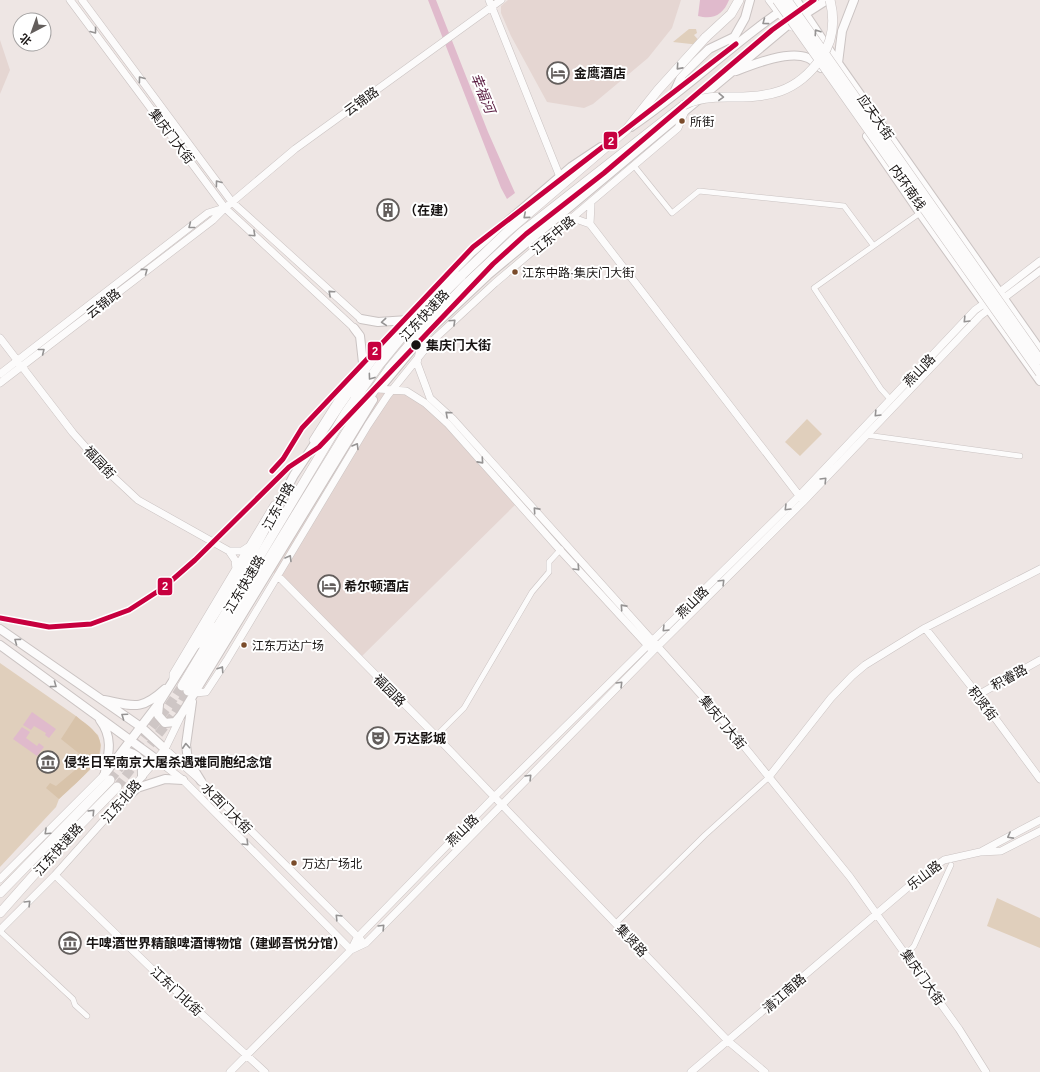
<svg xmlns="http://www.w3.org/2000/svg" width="1040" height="1072" font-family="Helvetica,'Noto Sans SC',sans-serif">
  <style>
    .built { fill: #e5d6d2 }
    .green { fill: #e0cfbc }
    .forest { fill: #d8c3aa }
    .water { fill: #e0bacc }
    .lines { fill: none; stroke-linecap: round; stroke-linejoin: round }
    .highway-tunnel { stroke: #cec6c5; stroke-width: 9; stroke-dasharray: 9 4.5; stroke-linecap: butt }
    .street-casing { stroke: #cac3c2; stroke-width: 6 }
    .secondary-casing { stroke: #cac3c2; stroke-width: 8 }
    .primary-casing { stroke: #cac3c2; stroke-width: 10 }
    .highway-casing { stroke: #cac3c2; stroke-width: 10 }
    .street { stroke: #fcfbfb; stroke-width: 5 }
    .secondary { stroke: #fcfbfb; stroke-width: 7 }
    .primary { stroke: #fcfbfb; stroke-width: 8 }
    .highway { stroke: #fcfbfb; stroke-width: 9 }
    .highway-bridge-casing { stroke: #cac3c2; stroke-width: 10; stroke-linecap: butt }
    .highway-bridge { stroke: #fcfbfb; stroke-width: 9 }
    .metro-1-casing { stroke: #fff; stroke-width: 8 }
    .metro-1 { stroke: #c7003f; stroke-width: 5 }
    .oneway { stroke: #959393 }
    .bus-dot { fill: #7a4b2a; stroke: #fff; stroke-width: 1.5 }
    .stop-dot { fill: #181413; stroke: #fff; stroke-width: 1.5 }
    .labels { text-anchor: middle; stroke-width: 4; stroke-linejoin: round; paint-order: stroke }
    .bus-label { font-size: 12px; fill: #181413; stroke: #fff; text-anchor: start }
    .poi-label { font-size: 13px; font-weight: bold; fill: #181413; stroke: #fff; text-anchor: start }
    .street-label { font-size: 13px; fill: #181413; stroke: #fff }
    .stop-label { font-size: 13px; font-weight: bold; fill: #181413; stroke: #fff; text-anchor: start }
    .water-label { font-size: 14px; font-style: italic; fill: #5a1d41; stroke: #fff }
    .line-badge { stroke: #fff; stroke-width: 1.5 }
    .badge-label { font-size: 11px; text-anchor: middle; font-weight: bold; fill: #fff }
  </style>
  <rect width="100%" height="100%" fill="#eee6e4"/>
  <path class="built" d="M508 0H681L672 28 648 58 593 104 584 108 547 102 511 36 501 13V6Z
    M0 40 10 70 0 94Z
    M379 389 406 391 425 403 518 502 359 659 270 569Z"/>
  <path class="green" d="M689 29H696L697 33 694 35 701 43 700 45 673 42Z
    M807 419 822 434 800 456 785 442Z
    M0 663 76 716 98 735 101 745 100 755 92 768 59 799 56 807 0 867Z
    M997 898 1040 918V948L987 926Z"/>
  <path class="forest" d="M76 716C83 722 92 727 97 735 112 757 73 785 59 799L46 788 50 783 56 786 80 766 81 755 61 739Z"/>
  <path class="water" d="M428 0H436L488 132 515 193 507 199 501 188Z
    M700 0H729C723 15 713 20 698 16Z
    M32 712 56 729 49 738 45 735 46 733 34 726 31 730 23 725Z
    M22 727 30 732 26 738 37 746 39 743 44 747 37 756 13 739Z"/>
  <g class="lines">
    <path class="highway-tunnel" d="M110 780 168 707 182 686
      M117 787 175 713 188 691"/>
    <g class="street-casing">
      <path id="street" d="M635 167 672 213 699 191 844 206 873 245
        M891 400 881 389 814 288 920 213
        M866 435 1020 456
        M436 736 464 708 532 592 549 572V562L561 549
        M616 923 705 835 768 778
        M0 931 73 999 75 1005 87 1016
        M906 954 914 946 951 865"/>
    </g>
    <g class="secondary-casing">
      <path id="secondary" d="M70 0 225 208 354 328
        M82 0 232 202 361 319
        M489 0 560 177
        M769 0 788 25 792 27
        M573 218 590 224 801 498
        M590 224 591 204
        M996 295 1040 261
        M423 336 417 363 430 398 453 419 713 708 850 877 959 1029 986 1072
        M0 338 73 433 107 471 138 500 229 551H242L248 547
        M0 374 208 213 224 208
        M0 383 213 220 225 208 295 149 501 0
        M379 389 406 391 425 403 448 424 560 550 650 648
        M313 440 356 372
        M229 551 235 560 236 569
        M278 576 436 736 728 1041 765 1072
        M925 628 978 695 1040 779
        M173 679V674L274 505
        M195 693 206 692 227 660 368 425 388 395 430 343 495 283 678 128 685 111
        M978 695 1040 660
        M165 749 201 781 361 940
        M156 759 183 780 351 950
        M768 778 831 698 852 676 865 665 925 628 1040 569
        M130 791 165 749 180 718
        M982 851 1040 820
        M55 875 151 968 265 1072
        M0 879 104 775
        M0 930 55 875 123 799
        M351 950 366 943 653 651 803 502 980 316 1040 271
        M230 1072 351 950 357 938 494 797 799 496 975 310 988 301
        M691 1072 921 876 944 860 980 852 1001 851 1040 831"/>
    </g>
    <g class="primary-casing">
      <path id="primary" d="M796 0 838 63 1040 350
        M732 41 745 18 750 0
        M838 63 842 31 854 0
        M736 71C754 64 789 50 808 58 813 60 817 65 821 68
        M673 95 682 75 709 49 734 37
        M631 127C689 88 738 38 797 0
        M867 136 920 213 1040 381
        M361 319 378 322 408 320
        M354 328 360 336 364 372
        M380 388 423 336 488 275 788 25 827 0
        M0 629 141 727 165 749
        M0 645 156 759
        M104 700C134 706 141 711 165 689
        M192 702 186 745 188 760 201 781
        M159 705 158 715 165 723 175 722 181 715 373 400
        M100 720C113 737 109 753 105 772
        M121 756 129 752C142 756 142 764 142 776
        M104 775 159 703 249 560 294 475 339 407 373 359 471 253 571 167 601 147
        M120 804 137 788 165 779 183 780"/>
    </g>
    <g class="highway-casing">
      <path id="highway" d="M705 38 731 14 739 0
        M354 394 364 372
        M197 644 213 627
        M182 686 346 412 379 365 411 326 462 275
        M188 691 358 413 389 369 420 332 467 283 522 232 684 105
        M0 893 110 780
        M0 913 63 842 117 787"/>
    </g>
    <use href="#street" class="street"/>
    <use href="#secondary" class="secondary"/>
    <use href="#primary" class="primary"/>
    <use href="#highway" class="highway"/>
    <g class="highway-bridge-casing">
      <path id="highway-bridge" d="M777 0 1040 373
        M787 0 1040 360
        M684 105C698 98 712 97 728 97 768 98 797 93 821 58 833 41 835 20 830 0
        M462 275 508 231 627 129 658 90 705 38"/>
    </g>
    <use href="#highway-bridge" class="highway-bridge"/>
    <g class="metro-1-casing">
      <path id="metro-1" d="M272 471 283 459 302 428 473 247 736 44
        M0 618 49 627 91 624 129 610 163 588 195 560 289 467 319 447 493 264 526 234 604 173 772 30 814 0"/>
    </g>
    <use href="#metro-1" class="metro-1"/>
  </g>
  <defs><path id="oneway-chevron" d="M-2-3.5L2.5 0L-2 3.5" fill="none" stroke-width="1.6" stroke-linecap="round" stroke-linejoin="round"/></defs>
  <g class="oneway">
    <use href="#oneway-chevron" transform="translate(765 22) rotate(143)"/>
    <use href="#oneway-chevron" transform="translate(94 31) rotate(53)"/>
    <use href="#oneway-chevron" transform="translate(817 32) rotate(-124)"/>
    <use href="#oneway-chevron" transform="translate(679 67) rotate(132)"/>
    <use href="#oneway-chevron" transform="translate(141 79) rotate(-127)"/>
    <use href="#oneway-chevron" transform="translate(721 97) rotate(2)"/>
    <use href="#oneway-chevron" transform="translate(218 183) rotate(-127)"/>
    <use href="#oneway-chevron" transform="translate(526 216) rotate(139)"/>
    <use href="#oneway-chevron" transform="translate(191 226) rotate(142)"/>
    <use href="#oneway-chevron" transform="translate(253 234) rotate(43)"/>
    <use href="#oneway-chevron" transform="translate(145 271) rotate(-37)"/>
    <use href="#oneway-chevron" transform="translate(331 293) rotate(-138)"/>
    <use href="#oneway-chevron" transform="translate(966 320) rotate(134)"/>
    <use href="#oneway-chevron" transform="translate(384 322) rotate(175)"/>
    <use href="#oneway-chevron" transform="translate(453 322) rotate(-43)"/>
    <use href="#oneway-chevron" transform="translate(42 351) rotate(-38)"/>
    <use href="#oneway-chevron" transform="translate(371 377) rotate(126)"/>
    <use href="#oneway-chevron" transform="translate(448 414) rotate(-138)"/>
    <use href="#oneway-chevron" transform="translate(877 414) rotate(134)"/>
    <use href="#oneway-chevron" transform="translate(356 446) rotate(-59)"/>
    <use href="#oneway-chevron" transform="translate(481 461) rotate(48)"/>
    <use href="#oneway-chevron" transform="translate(824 480) rotate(-46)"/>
    <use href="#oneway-chevron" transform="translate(787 508) rotate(135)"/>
    <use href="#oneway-chevron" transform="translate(536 510) rotate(-132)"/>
    <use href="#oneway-chevron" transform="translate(289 558) rotate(-59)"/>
    <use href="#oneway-chevron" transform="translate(577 568) rotate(47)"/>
    <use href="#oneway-chevron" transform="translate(722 582) rotate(-45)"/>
    <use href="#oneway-chevron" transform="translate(623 607) rotate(-132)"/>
    <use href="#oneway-chevron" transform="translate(665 629) rotate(135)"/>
    <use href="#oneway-chevron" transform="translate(17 641) rotate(-144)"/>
    <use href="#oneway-chevron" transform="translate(221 669) rotate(-56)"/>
    <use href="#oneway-chevron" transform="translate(620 684) rotate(-45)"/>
    <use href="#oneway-chevron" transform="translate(54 685) rotate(36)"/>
    <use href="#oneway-chevron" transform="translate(124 716) rotate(-145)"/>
    <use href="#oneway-chevron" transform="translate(186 746) rotate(-94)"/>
    <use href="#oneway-chevron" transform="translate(529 777) rotate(-45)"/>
    <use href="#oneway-chevron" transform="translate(92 812) rotate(-46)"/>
    <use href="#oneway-chevron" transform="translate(47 832) rotate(137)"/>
    <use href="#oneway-chevron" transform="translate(1010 836) rotate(152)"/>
    <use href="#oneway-chevron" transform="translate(246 843) rotate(45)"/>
    <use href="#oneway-chevron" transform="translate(28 903) rotate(-45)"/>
    <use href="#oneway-chevron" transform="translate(338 917) rotate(-134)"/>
    <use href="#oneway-chevron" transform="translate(382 927) rotate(-46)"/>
  </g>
  <defs>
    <g id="hotel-ring" transform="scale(1.15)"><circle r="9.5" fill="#fff" stroke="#635e5c" stroke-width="1.5"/><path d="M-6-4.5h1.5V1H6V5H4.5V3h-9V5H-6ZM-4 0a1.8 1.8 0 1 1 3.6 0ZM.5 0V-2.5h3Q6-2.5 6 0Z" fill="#635e5c"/></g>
    <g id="building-ring" transform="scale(1.15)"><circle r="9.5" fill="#fff" stroke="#635e5c" stroke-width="1.5"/><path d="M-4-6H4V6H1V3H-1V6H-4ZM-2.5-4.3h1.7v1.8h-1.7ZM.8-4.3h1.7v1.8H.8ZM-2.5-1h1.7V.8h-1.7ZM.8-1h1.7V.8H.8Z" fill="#635e5c"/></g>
    <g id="theatre-ring" transform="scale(1.15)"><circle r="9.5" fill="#fff" stroke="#635e5c" stroke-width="1.5"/><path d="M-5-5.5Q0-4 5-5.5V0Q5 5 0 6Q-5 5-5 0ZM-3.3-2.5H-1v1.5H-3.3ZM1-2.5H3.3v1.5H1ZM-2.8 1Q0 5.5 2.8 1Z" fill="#635e5c"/></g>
    <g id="museum-ring" transform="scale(1.15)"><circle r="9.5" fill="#fff" stroke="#635e5c" stroke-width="1.5"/><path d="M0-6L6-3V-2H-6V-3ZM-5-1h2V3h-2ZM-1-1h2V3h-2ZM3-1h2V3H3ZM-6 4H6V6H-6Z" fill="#635e5c"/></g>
  </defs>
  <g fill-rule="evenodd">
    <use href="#hotel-ring" x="558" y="73"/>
    <use href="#building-ring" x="388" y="210"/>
    <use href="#hotel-ring" x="329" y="586"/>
    <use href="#theatre-ring" x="378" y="738"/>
    <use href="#museum-ring" x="48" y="762"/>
    <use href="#museum-ring" x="70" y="943"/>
  </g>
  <g class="bus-dot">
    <circle cx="682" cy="121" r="3.5"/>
    <circle cx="515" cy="272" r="3.5"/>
    <circle cx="244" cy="645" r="3.5"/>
    <circle cx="294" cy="863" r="3.5"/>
  </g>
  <circle class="stop-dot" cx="416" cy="345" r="5.5"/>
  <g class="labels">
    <g class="bus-label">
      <text x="690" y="126">所街</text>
      <text x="522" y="277">江东中路·集庆门大街</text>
      <text x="252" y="650">江东万达广场</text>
      <text x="302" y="868">万达广场北</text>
    </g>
    <g class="poi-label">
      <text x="574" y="78">金鹰酒店</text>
      <text x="404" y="215">（在建）</text>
      <text x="344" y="591">希尔顿酒店</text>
      <text x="394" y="743">万达影城</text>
      <text x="64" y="767">侵华日军南京大屠杀遇难同胞纪念馆</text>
      <text x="86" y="948">牛啤酒世界精酿啤酒博物馆（建邺吾悦分馆）</text>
    </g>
    <g class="street-label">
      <text transform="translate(361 101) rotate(-36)" y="5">云锦路</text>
      <text transform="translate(876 117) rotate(55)" y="5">应天大街</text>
      <text transform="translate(172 136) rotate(53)" y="5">集庆门大街</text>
      <text transform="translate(908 187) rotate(55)" y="5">内环南线</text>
      <text transform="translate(553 235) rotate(-40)" y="5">江东中路</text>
      <text transform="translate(103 303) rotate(-38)" y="5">云锦路</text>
      <text transform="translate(424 315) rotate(-47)" y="5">江东快速路</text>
      <text transform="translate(919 370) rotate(-46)" y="5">燕山路</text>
      <text transform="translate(100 462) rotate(47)" y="5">福园街</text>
      <text transform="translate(278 506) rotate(-62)" y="5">江东中路</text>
      <text transform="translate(244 584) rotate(-59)" y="5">江东快速路</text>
      <text transform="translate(692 602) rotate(-45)" y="5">燕山路</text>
      <text transform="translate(1009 677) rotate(-29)" y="5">积睿路</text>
      <text transform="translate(390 690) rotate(45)" y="5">福园路</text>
      <text transform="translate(983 703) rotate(53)" y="5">积贤街</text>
      <text transform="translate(723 722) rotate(51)" y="5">集庆门大街</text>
      <text transform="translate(121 801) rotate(-49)" y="5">江东北路</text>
      <text transform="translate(227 808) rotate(45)" y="5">水西门大街</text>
      <text transform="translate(462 830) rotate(-45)" y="5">燕山路</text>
      <text transform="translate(58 849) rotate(-48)" y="5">江东快速路</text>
      <text transform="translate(924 875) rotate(-37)" y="5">乐山路</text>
      <text transform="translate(632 940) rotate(47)" y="5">集贤路</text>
      <text transform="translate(923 977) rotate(55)" y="5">集庆门大街</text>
      <text transform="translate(177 991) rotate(43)" y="5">江东门北街</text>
      <text transform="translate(784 993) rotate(-41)" y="5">清江南路</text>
    </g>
    <g class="stop-label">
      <text x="426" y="350">集庆门大街</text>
    </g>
    <g class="water-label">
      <text transform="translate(483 93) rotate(68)" y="5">幸福河</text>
    </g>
  </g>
  <g class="line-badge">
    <rect x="603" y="131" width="15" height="19" rx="4" fill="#c7003f"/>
    <rect x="367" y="341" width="15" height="20" rx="4" fill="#c7003f"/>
    <rect x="157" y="577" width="16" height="19" rx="4" fill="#c7003f"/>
  </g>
  <g class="badge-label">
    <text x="611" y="145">2</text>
    <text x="375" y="355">2</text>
    <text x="165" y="590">2</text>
  </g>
  <g transform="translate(32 32) rotate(221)"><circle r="19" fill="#ffffff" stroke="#a3a1a1"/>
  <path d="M0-3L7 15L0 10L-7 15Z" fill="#635e5c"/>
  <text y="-6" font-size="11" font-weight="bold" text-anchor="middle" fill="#181413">北</text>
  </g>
</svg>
